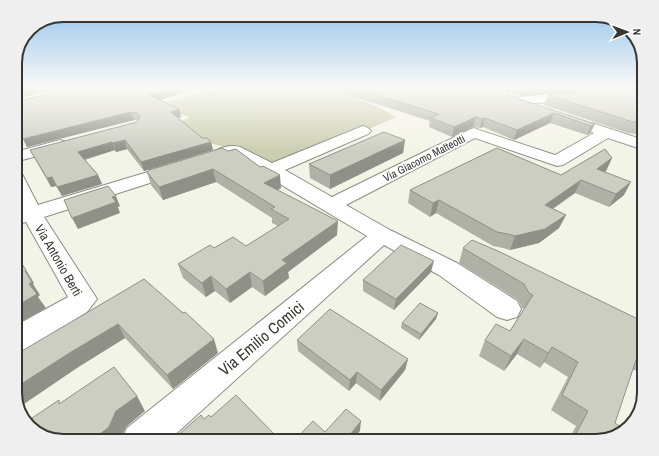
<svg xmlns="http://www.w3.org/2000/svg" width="659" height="456" font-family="'Archivo Narrow',sans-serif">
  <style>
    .green { fill: #caceb0 }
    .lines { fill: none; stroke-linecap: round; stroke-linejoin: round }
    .minor-casing { stroke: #8c8d83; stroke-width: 2 }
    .minor { fill: #fff; fill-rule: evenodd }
    .wall { fill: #afb1a7 }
    .shaded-wall { fill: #8f9088 }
    .building { fill: #cccec2; stroke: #8f9088 }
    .labels { text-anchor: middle; stroke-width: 4; stroke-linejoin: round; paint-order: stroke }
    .far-street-label { font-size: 11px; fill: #363732; stroke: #fff }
    .street-label { font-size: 13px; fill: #363732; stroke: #fff }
    .near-street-label { font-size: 16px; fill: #363732; stroke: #fff }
    .rim { fill: none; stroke: #363732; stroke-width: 2 }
  </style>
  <rect width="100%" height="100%" fill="#f3f4e8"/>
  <path class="green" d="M220 88H326L347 94 382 109 396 117 327 148 276 166 238 145 228 148 163 130 190 117 152 106Z"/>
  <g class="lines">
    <g class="minor-casing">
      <path id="minor" d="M491 88H504L510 97 509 100H499Z
        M576 92 580 93 582 96 580 99 516 105 511 104 509 101 511 98 516 97Z
        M592 123 644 140V150L608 138 563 165 557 166 475 138 346 205 390 230 457 263 517 301 521 309 517 317 507 320 497 317 439 275 384 245 168 441H121L127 428 367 236 233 156 219 160 213 159 211 155C216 148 231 144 240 147L272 163 358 128 363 126 368 128 371 131 368 134 285 170 332 197 469 130 474 128 479 130 555 155 594 133 587 130 585 127 587 124Z
        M60 140 66 142 68 145 66 148 15 162V152Z
        M178 163 184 164 187 168 184 172 44 217 97 299 87 312 26 350 15 354V326L68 297 26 222 15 225V212L20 211 15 199V172L22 174 38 205Z"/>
    </g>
    <use href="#minor" class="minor"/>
  </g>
  <path class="wall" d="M326 88H485L595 124 590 133 587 135 550 123 514 140 483 127 480 128 473 127 452 137 429 127 430 121Z
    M498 88H644L591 90 520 96 497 90Z
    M644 90V135L628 133 544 105 548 95Z
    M159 100 181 117 178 118 202 138 211 142 213 150 144 171 127 149 116 152 115 150 85 160 98 175 102 184 62 196 56 186 51 187 30 150 137 122 138 120H134L27 147 16 122 15 123V102Z
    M405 140 403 153 330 189 310 178 309 164Z
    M222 148 281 188 278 190 337 235 288 272 289 278 265 296 252 287 230 303 215 291 206 297 183 278 178 264 214 248 246 246 278 226 272 223V218L216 182 163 200 151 185 147 172Z
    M612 158 606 171 604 172 624 195 609 207 575 193 553 209 566 215 559 228 539 243 510 250 503 248 493 246 436 213 430 217 408 203 410 190 561 175Z
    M644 205V218L639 213Z
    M463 248 644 322V371L633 370 596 441H568L576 426 551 410 568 377 544 362 540 368 517 354 504 371 479 356 485 340 510 331 524 309 522 308 518 300 459 263Z
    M431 272 394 310 363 291V280Z
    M144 279 218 353 173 389 125 338 80 366Z
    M438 313 436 319 419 340 401 328 402 323Z
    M297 340 408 359 405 370 380 401 356 383 349 391 298 351Z"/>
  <path class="shaded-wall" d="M28 88H60L15 99V92Z
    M173 88H197L151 103 149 95Z
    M523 88H591V90L520 96Z
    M179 109 181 117 173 119 171 112Z
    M131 112 134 120 27 147 23 139Z
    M554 113 550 123 514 140 517 130Z
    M476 117 473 127 452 137 454 127Z
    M485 118 483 127 480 128 482 119Z
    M595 124 590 133 587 135 591 126Z
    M125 140 127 149 116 152 113 143Z
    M405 140 403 153 330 189V175Z
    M112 142 115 150 82 160 78 152Z
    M211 142 213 150 144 171 141 162Z
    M612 158 606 171 591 182 597 169Z
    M213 169 216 182 163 200 159 187Z
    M98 175 102 184 62 196 57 187Z
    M280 175 281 188 266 197 264 183Z
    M52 177 56 186 51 187 47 178Z
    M581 180 575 193 539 218 545 205Z
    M631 182 624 195 609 207 616 194Z
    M116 196 120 206 118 207 120 213 78 229 72 218 112 197Z
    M439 200 436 213 430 217 433 203Z
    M566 215 559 228 539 243 510 250 515 236Z
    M338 221 337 235 288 272 289 278 265 296 263 281 282 260Z
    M434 261 431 272 394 310 396 299Z
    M26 270 34 283 33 284 40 295 38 297 46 308 15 325V307L29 284 25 271Z
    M250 272 252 287 230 303 226 289Z
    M211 276 215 291 206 297 202 283Z
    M438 313 436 319 419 340 421 334Z
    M118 324 125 338 80 366 21 406 15 396V388L71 352Z
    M214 339 218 353 173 389 167 375Z
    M524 339 517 354 504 371 511 356Z
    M552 347 544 362 540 368 548 353Z
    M408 359 405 370 380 401 381 390Z
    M357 372 356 383 349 391 350 380Z
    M137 396 145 411 126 427 120 441H91L116 411Z
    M361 421 360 431 352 441H345Z
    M68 438 70 441H63Z"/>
  <path class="building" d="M15 88H28L15 92Z
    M75 88H173L149 95 179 109 171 112 202 138H207L211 142 141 162 125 140 113 143 112 142 78 152 98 175 57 187 52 177 47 178 30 150 137 122 140 116 137 113 131 112 23 139 15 121V102Z
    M354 88H485L501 93 595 124 591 126 554 113 517 130 485 118 482 119 476 117 454 127 431 118 439 114Z
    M644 90V123L633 122 548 95 595 91Z
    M384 132 405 140 330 175 309 164Z
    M222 148 228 151 236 149 260 167 263 166 280 175 264 183 338 221 282 260 287 263 263 281 250 272 226 289 211 276 202 283 178 264 210 245 214 248 233 237 246 246 289 219 271 209 275 207 213 169 159 187 147 172 149 170Z
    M497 148 561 175 605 149 612 158 597 169 631 182 616 194 581 180 545 205 566 215 545 229 515 236 508 234 497 232 439 200 433 203 410 190Z
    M108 186 116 196 112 197 116 202 72 218 64 200Z
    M472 240 498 251 644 322V354H638L615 423 625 430 620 435 596 441H572L588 411 562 395 578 362 552 347 548 353 524 339 511 356 485 340 496 324 510 331 533 295 529 293 524 284 463 248Z
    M401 245 434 261 396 299 363 280Z
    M15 254 26 270 25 271 32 282 29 284 37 294 15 307Z
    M144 279 183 313 185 312 214 339 167 375 118 324 71 352 15 388V355Z
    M420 303 438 313 421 334 402 323Z
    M330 309 408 359 381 390 357 372 350 380 297 340Z
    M114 367 137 396 116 411 109 427 91 441H69L68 438 63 441 36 433 29 420 59 400V404Z
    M236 395 281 441H171L201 415 204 419 209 415 211 417Z
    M346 409 361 421 345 441H294L313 421 325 432Z"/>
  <linearGradient id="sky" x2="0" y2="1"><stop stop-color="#90c0ed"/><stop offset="0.58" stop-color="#fafaf5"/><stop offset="1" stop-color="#fafaf5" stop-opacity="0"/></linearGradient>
  <rect width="659" height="152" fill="url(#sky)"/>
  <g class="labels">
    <g class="far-street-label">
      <text transform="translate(424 158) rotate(-27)" y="4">Via Giacomo Matteotti</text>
    </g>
    <g class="street-label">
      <text transform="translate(59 260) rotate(60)" y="5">Via Antonio Berti</text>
    </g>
    <g class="near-street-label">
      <text transform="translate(261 338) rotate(-40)" y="6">Via Emilio Comici</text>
    </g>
  </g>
  <path d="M0 0H659V456H0ZM63 22H596A41 41 0 0 1 637 63V393A41 41 0 0 1 596 434H63A41 41 0 0 1 22 393V63A41 41 0 0 1 63 22Z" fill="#efefef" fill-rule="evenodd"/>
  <path class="rim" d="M63 22H596A41 41 0 0 1 637 63V393A41 41 0 0 1 596 434H63A41 41 0 0 1 22 393V63A41 41 0 0 1 63 22Z"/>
  <g transform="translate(627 32) rotate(89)" stroke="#ffffff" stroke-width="3" paint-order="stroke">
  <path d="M0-3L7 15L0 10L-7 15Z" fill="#363732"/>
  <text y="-6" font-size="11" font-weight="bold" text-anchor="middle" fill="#363732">N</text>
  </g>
</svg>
